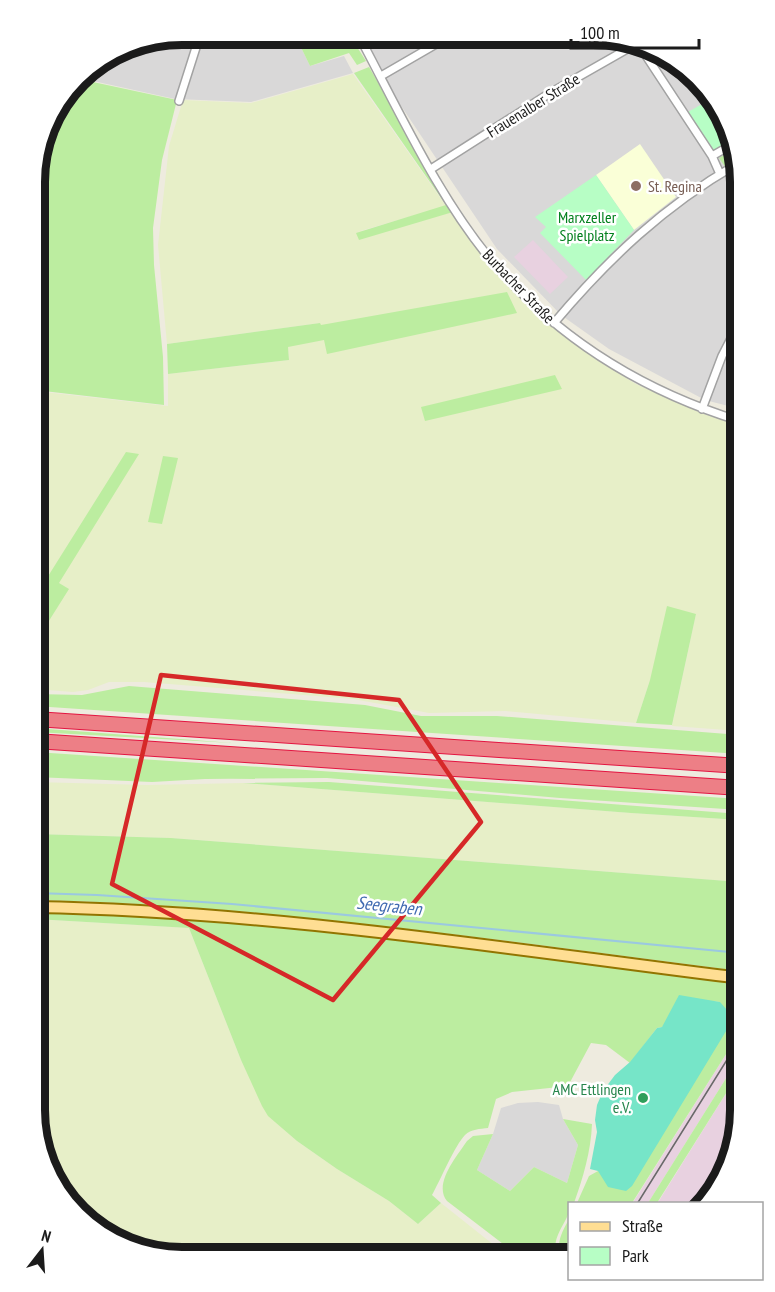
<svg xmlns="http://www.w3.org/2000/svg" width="775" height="1292" font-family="'PT Sans Narrow',sans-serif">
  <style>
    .residential { fill: #d9d8d8 }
    .industrial { fill: #e8d1e0 }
    .education { fill: #faffd7 }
    .farmland { fill: #e7efc8 }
    .grass { fill: #bceda0 }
    .park { fill: #b7fec5 }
    .pitch { fill: #76e5c8 }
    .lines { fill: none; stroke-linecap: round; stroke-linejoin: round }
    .stream { stroke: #9bc8e0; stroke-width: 2 }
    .minor-casing { stroke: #a2a2a2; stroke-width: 10 }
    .primary-casing { stroke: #927500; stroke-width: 14 }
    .motorway-casing { stroke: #e31541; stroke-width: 16 }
    .minor { stroke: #fff; stroke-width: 7 }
    .primary { stroke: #ffde93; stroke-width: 10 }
    .motorway { stroke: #ed7f86; stroke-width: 14 }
    .tram { stroke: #696969; stroke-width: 1.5 }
    .marked { fill: none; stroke: #d62828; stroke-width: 4.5; stroke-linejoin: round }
    .education-dot { fill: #8d6e63; stroke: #fff; stroke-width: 2 }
    .leisure-dot { fill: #2e9e5b; stroke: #fff; stroke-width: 2 }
    .labels { text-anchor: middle; stroke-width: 5; stroke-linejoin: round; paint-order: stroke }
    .street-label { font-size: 16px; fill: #1b1b1b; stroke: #fff }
    .education-label { font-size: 16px; fill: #785e54; stroke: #fff; text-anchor: start }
    .park-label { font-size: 16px; fill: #02801d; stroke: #fff }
    .leisure-label { font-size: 16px; fill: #27864d; stroke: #fff; text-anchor: end }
    .water-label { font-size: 18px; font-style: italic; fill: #416bb1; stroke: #fff }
    .rim { fill: none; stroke: #1b1b1b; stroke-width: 8 }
  </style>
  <rect width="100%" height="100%" fill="#eeebdf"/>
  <path class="residential" d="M182 35H295L310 66 344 56 353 73 251 102 175 99 93 81 143 42Z
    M360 36 621 37 683 65 729 126 740 182V409L705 400 609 349 561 315 497 249 381 76Z
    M538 1102 559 1105 563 1119 578 1145 567 1183 534 1167 510 1191 477 1170 493 1134 501 1108 518 1103Z"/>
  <path class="industrial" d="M533 240 568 277 550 294 514 257Z
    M740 1032V1056L648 1203 632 1204Z
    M740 1071V1120L710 1200 705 1203 657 1204Z"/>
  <path class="education" d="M640 144 676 197 634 230 596 175Z"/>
  <path class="farmland" d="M353 74 446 206 357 232 453 212 483 257 554 328 600 362 636 384 701 413 740 426V731L672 726 696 614 650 680 636 723 505 711 429 713 353 699 144 682H109L88 690 73 692 35 689V643L68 589 48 577 35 597V391L168 406V374L289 360 288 347 320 323 167 344 158 245 169 146 183 100 251 103Z
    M35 782 147 785 243 783 631 813 740 820V882L171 838 35 834Z
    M35 919 189 928 241 1060 269 1116 297 1141 337 1169 389 1201 418 1224 441 1203 509 1257 162 1256 92 1227 46 1166 35 1110Z"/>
  <path class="grass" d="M295 35 350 36 366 61 357 65 349 53 310 66Z
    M369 67 453 212 359 240 356 233 446 205 354 73Z
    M93 82 177 100 162 160 153 228 154 265 163 357 164 405 35 390 36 163 45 132 68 105Z
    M734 149 736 161 726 168 719 158Z
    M507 292 517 313 327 354 324 340 288 347 289 360 168 374 167 344 320 323 321 325Z
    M555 375 562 389 425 421 421 407Z
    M126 452 139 454 59 583 69 589 35 643V597Z
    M163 456 178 458 162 524 148 522Z
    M667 606 696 614 672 725 636 723 650 680Z
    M129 686 365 705 421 716H497L740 735V754L35 706V694L82 695Z
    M35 728 233 743 35 732Z
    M35 752 740 799V810L560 798 327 778 205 779 152 782 35 777Z
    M329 782 740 814V820L631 813 243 783Z
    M35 834 171 838 740 882V971C506 942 271 905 35 900Z
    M35 912C271 919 506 954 740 984V1032L632 1203H577L589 1176 598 1171 720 1002 709 1001 662 1027 657 1028 630 1063 606 1045 591 1043 568 1086 512 1092 496 1099 488 1128C480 1129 471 1129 465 1135 455 1145 440 1181 432 1195L441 1203 418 1224 389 1201 337 1169 297 1141 268 1116 262 1106 241 1060 189 928 35 919Z
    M740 1056V1071L657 1203H648Z
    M563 1119 592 1124C591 1151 583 1178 574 1203L570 1204C570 1223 551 1232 556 1257H520L447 1201C433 1184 457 1156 467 1141L473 1136 493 1134 477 1170 510 1191 534 1167 567 1183 578 1145Z
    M569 1219V1257H563C554 1244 563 1231 569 1219Z"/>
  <path class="park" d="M709 100 729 126 732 140 714 151 688 112Z
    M596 175 634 230 586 280 540 233 546 227 535 217Z"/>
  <path class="pitch" d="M679 995 720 1002 734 1018 632 1186 626 1191 608 1187 598 1171 590 1169 597 1132 595 1120 597 1105 603 1091 615 1075 630 1062 657 1028 662 1027Z"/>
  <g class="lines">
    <path class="stream" d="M35 893 97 895 232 904 740 953"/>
    <g class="minor-casing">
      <path id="minor" d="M359 36C399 111 441 203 497 267 562 341 646 392 740 421
        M639 45 712 156 720 174
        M381 76 450 36
        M179 101 200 35
        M49 118 85 81 128 45
        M712 156 733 144
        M431 169 550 93 636 44
        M554 323C608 259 664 206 737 164
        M702 409 722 356 740 321"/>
    </g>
    <g class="primary-casing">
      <path id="primary" d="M35 907C271 911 506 949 740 978"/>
    </g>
    <g class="motorway-casing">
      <path id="motorway" d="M35 719 740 766
        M35 741 740 788"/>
    </g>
    <use href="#minor" class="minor"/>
    <use href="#primary" class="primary"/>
    <use href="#motorway" class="motorway"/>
    <path class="tram" d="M637 1204 740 1039"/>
  </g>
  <path class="marked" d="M161 675 399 700 481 822 333 1000 112 884Z"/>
  <circle class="education-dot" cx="636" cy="186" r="6"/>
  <circle class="leisure-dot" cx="643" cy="1098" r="6"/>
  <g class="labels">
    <g class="street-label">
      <text transform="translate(533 105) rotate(-32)" y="6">Frauenalber Straße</text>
      <text transform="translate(519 286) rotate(46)" y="6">Burbacher Straße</text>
    </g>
    <g class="education-label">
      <text x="648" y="192">St. Regina</text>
    </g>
    <g class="park-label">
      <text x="587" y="223">Marxzeller<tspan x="587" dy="18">Spielplatz</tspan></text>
    </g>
    <g class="leisure-label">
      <text x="631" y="1095">AMC Ettlingen<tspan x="631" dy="18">e.V.</tspan></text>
    </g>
    <g class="water-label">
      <text transform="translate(389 906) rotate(6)" y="6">Seegraben</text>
    </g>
  </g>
  <path d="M0 0H775V1292H0ZM182 45H593A137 137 0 0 1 730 182V1110A137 137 0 0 1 593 1247H182A137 137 0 0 1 45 1110V182A137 137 0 0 1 182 45Z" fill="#fff" fill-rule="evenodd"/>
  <path class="rim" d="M182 45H593A137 137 0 0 1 730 182V1110A137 137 0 0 1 593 1247H182A137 137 0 0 1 45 1110V182A137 137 0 0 1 182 45Z"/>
  <rect x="568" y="1202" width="195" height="78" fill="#ffffff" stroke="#a4a4a4" stroke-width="1.5"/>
  <rect x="580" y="1222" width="30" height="9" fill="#ffde93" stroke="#a4a4a4" stroke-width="1.5"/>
  <text x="622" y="1232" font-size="18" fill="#1b1b1b">Straße</text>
  <rect x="580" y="1247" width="30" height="18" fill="#b7fec5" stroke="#a4a4a4" stroke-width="1.5"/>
  <text x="622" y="1262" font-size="18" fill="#1b1b1b">Park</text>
  <g transform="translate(42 1250) rotate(17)" stroke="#ffffff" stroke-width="4.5" paint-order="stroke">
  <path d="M0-4.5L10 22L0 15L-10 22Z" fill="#1b1b1b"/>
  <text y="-9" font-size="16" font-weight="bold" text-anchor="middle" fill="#1b1b1b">N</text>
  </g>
  <path d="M571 39v9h128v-9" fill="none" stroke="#1b1b1b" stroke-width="3"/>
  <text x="580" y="39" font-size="18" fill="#1b1b1b" stroke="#ffffff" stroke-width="4.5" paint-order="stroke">100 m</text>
</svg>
